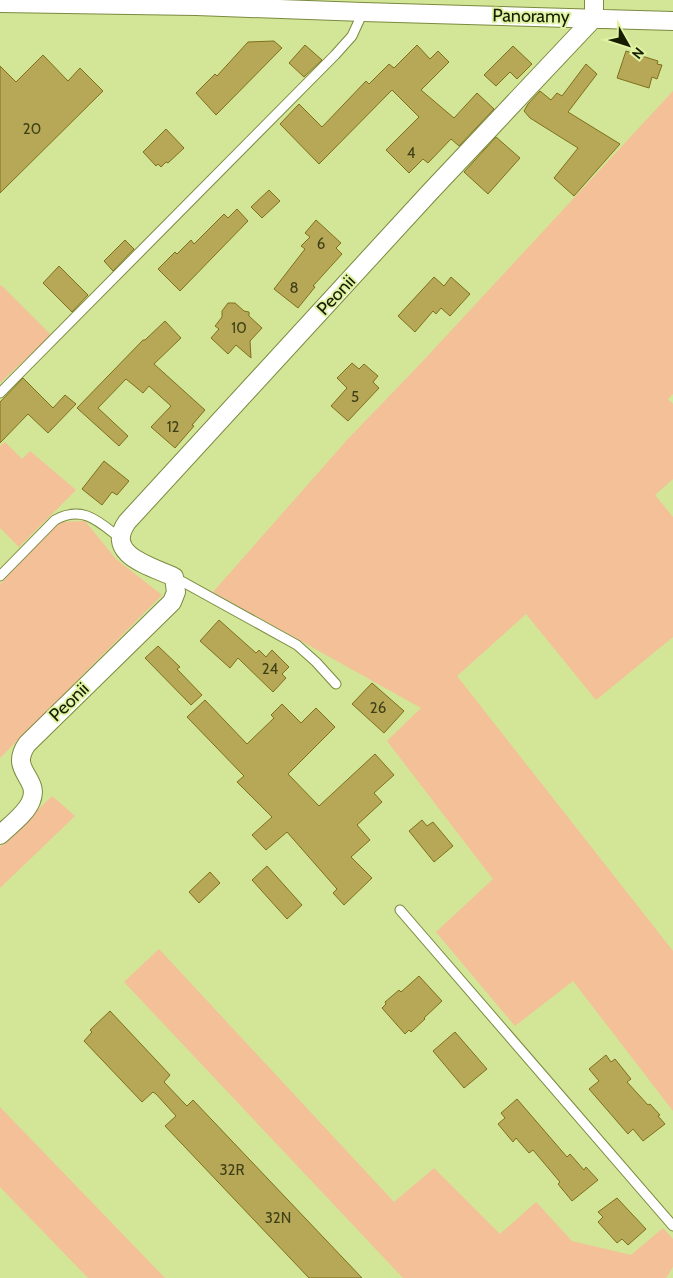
<svg xmlns="http://www.w3.org/2000/svg" width="673" height="1278" font-family="Cabin,sans-serif">
  <style>
    .green { fill: #f3c098 }
    .building { fill: #b7a858; stroke: #7f701b }
    .lines { fill: none; stroke-linecap: round; stroke-linejoin: round }
    .lane-casing { stroke: #7a8a3f; stroke-width: 11 }
    .street-casing { stroke: #7a8a3f; stroke-width: 20 }
    .lane { stroke: #fff; stroke-width: 9 }
    .street { stroke: #fff; stroke-width: 18 }
    .labels { text-anchor: middle; stroke-width: 4; stroke-linejoin: round; paint-order: stroke }
    .number-label { font-size: 15px; fill: #3f4016 }
    .street-label { font-size: 18px; fill: #171d00; stroke: #e0f3a4 }
  </style>
  <rect width="100%" height="100%" fill="#d3e597"/>
  <path class="green" d="M673 91V394L668 399 673 404V479L655 495 673 517V637L596 700 526 614 457 676 673 951V1111L573 981 515 1026 436 932 493 879 387 741 421 708 213 592 347 440 422 362Z
    M1 285 51 335 0 383V287Z
    M5 442 22 459 30 451 76 490 19 547 0 528V446Z
    M85 521 116 559 162 595 0 758V584L59 522Z
    M52 796 75 816 0 888V847Z
    M159 949 394 1202 434 1168 500 1234 536 1202 572 1241 631 1255 663 1228 673 1239V1267L666 1278H403L124 982Z
    M0 1107 165 1278H88L0 1187Z"/>
  <path class="building" d="M274 41 282 48 216 115 196 93 215 74 217 76 248 42Z
    M305 45 322 60 304 77 289 63Z
    M417 45 430 59 438 51 449 62 421 90 454 118 477 93 494 109 459 146 451 139 428 163 423 159 409 173 386 150 419 117 392 90 319 164 280 124 299 104 322 127 366 81 369 84 389 64 394 68Z
    M513 46 532 64 517 79 510 72 496 86 484 75Z
    M626 51 658 61 657 64 662 65 657 79 652 77 649 88 617 78Z
    M43 55 68 81 80 68 103 91 0 193V66L16 82Z
    M586 64 597 74 568 112 620 144 574 196 554 178 578 148 530 118 524 111 528 104 540 91 551 100 557 93 562 96Z
    M166 129 184 148 168 163 166 162 161 167 158 164 156 166 143 152Z
    M496 137 520 158 488 194 464 172Z
    M269 190 280 201 262 218 251 207Z
    M237 209 248 221 180 291 158 269 175 252 177 254 191 240 194 244 224 214 228 218Z
    M316 220 341 243 336 248 342 254 313 286 315 287 298 308 274 289 305 249 301 246 310 237 305 233Z
    M125 240 134 249 113 271 104 261Z
    M59 266 88 295 72 312 43 283Z
    M434 277 444 286 451 277 470 294 450 316 441 308 436 314 433 311 415 332 398 316Z
    M228 303H235L244 311 249 312V316L262 328 250 341 251 358 236 345 228 354 211 338 219 329 215 326 222 317V311Z
    M165 321 181 338 154 364 205 410 192 425 194 426 175 448 151 427 171 406 149 386 143 393 126 379 98 408 128 436 119 446 77 408 143 340H145Z
    M352 363 359 369 364 364 378 376 373 382 379 388 348 421 331 406 347 388 337 378Z
    M23 378 53 408 65 395 76 404 48 433 28 414 0 443V402Z
    M104 461 129 481 117 495 112 492 102 505 82 489Z
    M219 620 256 653 259 650 266 657 272 650 289 667 282 674 286 678 273 692 238 658 230 668 200 641Z
    M158 646 180 667 177 669 202 695 191 705 145 658Z
    M372 683 404 711 384 733 352 704Z
    M205 700 247 744 274 718 271 715 282 704 301 723 316 708 335 727 288 774 319 806 375 754 394 775 374 793 382 802 357 825 370 840 351 857 372 878 344 905 333 893 337 889 287 832 266 850 252 835 272 817 237 782 244 776 187 717Z
    M422 820 427 826 433 822 453 846 434 862 409 831Z
    M267 866 302 905 287 919 252 880Z
    M210 872 220 883 199 903 189 892Z
    M419 976 442 1001 424 1018 425 1019 411 1032 409 1030 405 1034 382 1008 386 1004 385 1002 399 990 401 992Z
    M110 1011 170 1075 164 1082 184 1103 187 1106 193 1100 362 1278H309L165 1126 176 1116 156 1094 153 1092 142 1102 84 1041 92 1032 90 1030Z
    M455 1032 487 1069 464 1088 433 1051Z
    M606 1055 611 1062 615 1059 631 1079 627 1082 648 1105 650 1104 660 1115 658 1116 665 1124 643 1141 633 1129 628 1134 589 1089 599 1081 589 1069Z
    M517 1099 567 1157 570 1154 584 1170 586 1167 598 1180 572 1201 558 1184 560 1182 533 1150 529 1153 516 1138 513 1142 498 1124 505 1118 501 1113Z
    M617 1198 646 1229 628 1245 622 1239 617 1243 598 1222 603 1217 598 1212Z"/>
  <g class="lines">
    <g class="lane-casing">
      <path id="lane" d="M0 393 335 55 352 36 363 12
        M0 576 55 520C83 505 98 521 120 538
        M174 577 297 645 316 662 336 684
        M400 910 673 1226"/>
    </g>
    <g class="street-casing">
      <path id="street" d="M0 3 196 6 363 12 673 21
        M0 835C10 825 26 814 31 801 41 778 8 771 27 744L172 602 176 592 174 577C151 566 104 555 127 522L430 192 594 18V0"/>
    </g>
    <use href="#lane" class="lane"/>
    <use href="#street" class="street"/>
  </g>
  <g class="labels">
    <g class="number-label">
      <text x="32" y="134">20</text>
      <text x="411" y="158">4</text>
      <text x="321" y="249">6</text>
      <text x="294" y="293">8</text>
      <text x="239" y="333">10</text>
      <text x="355" y="402">5</text>
      <text x="173" y="432">12</text>
      <text x="270" y="674">24</text>
      <text x="378" y="713">26</text>
      <text x="232" y="1175">32R</text>
      <text x="278" y="1223">32N</text>
    </g>
    <g class="street-label">
      <text transform="translate(531 16) rotate(1)" y="6">Panoramy</text>
      <text transform="translate(336 295) rotate(-47)" y="6">Peonii</text>
      <text transform="translate(69 702) rotate(-44)" y="6">Peonii</text>
    </g>
  </g>
  <g transform="translate(628 45) rotate(129)" stroke="#e0f3a4" stroke-width="4" paint-order="stroke">
  <path d="M0-4L9 19L0 12L-9 19Z" fill="#171d00"/>
  <text y="-8" font-size="14" font-weight="bold" text-anchor="middle" fill="#171d00">N</text>
  </g>
</svg>
